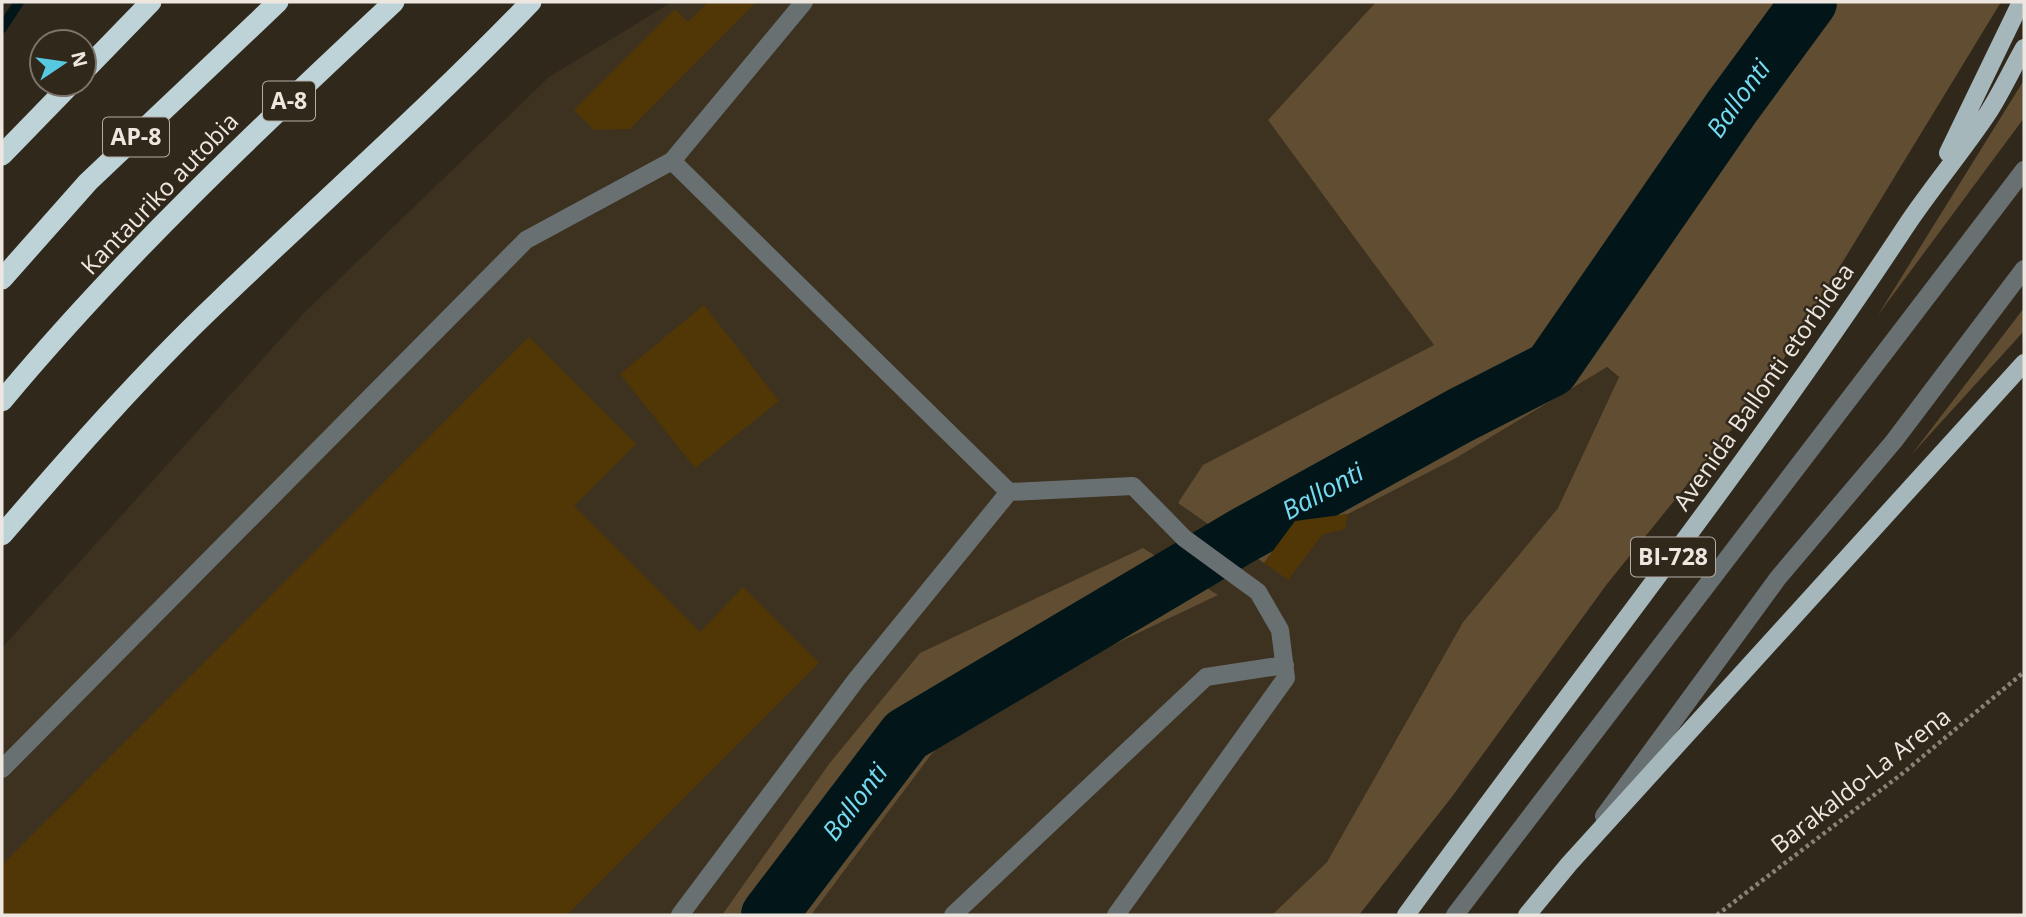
<svg xmlns="http://www.w3.org/2000/svg" width="2026" height="917" font-family="'Open Sans',sans-serif">
  <style>
    .built { fill: #3d311f }
    .green { fill: #614d31 }
    .lines { fill: none; stroke-linecap: round; stroke-linejoin: round }
    .stream { stroke: #02161a; stroke-width: 10 }
    .river { stroke: #02161a; stroke-width: 56 }
    .building { fill: #513606 }
    .path { stroke: #8a8278; stroke-width: 4.5; stroke-dasharray: 3.5 3.5; stroke-linecap: butt }
    .minor { stroke: #687072; stroke-width: 18 }
    .major { stroke: #a5b7bb; stroke-width: 18 }
    .highway { stroke: #bed3d8; stroke-width: 21 }
    .labels { text-anchor: middle; stroke-width: 5; stroke-linejoin: round; paint-order: stroke }
    .shield { fill: #31281c; stroke: #b5aea5; stroke-width: 2 }
    .shield-label { font-size: 23px; font-weight: bold; fill: #ede7e0 }
    .street-label { font-size: 24px; fill: #ede7e0; stroke: #31281c }
    .water-label { font-size: 26px; font-style: italic; fill: #75dcf2; stroke: #31281c }
  </style>
  <rect width="100%" height="100%" fill="#31281c"/>
  <path class="built" d="M672 2H1376L1268 120 1619 377 1558 508 1463 622 1327 862 1272 915H2V648L304 313 549 77Z"/>
  <path class="green" d="M1376 2H2001L1769 383 1607 584 1451 798 1359 915H1272L1327 862 1463 622 1558 508 1619 377 1607 367 1456 458 1348 514 1295 521 1264 563 1178 503 1203 465 1434 345 1268 120Z
    M2024 80V118L1878 315Z
    M2024 308V331L1912 454Z
    M1143 548 1218 595 1012 693 958 725 930 756 811 915H722L829 764 920 653Z"/>
  <g class="lines">
    <path class="stream" d="M2 28 19 2"/>
    <path class="river" id="s1" d="M769 915 906 735 1242 536 1459 416 1551 369 1732 107 1809 2"/>
  </g>
  <path class="building" d="M708 2H756L630 129 594 130 574 110 675 9 688 22Z
    M704 305 779 401 695 468 620 374Z
    M529 337 636 444 574 506 700 632 743 587 819 663 567 915H2V865Z
    M1348 514 1345 529 1322 535 1288 580 1264 563 1295 521Z"/>
  <g class="lines">
    <path class="path" d="M1717 915 1903 773 2024 672"/>
    <path class="minor" d="M804 2 672 161 1009 492
      M2 769 526 240 672 161
      M1604 816 1778 578 1894 441 2024 269
      M680 915 856 680 1009 492 1133 486 1184 538 1258 592 1280 630 1286 678 1116 915
      M953 915 1206 677 1285 665
      M1455 915 2024 170"/>
    <path class="major" d="M1948 153 2021 2
      M1406 915C1573 685 1750 463 1906 226 1932 187 1962 152 1988 113 2001 93 2012 69 2024 48
      M1527 915 1569 864 2024 363"/>
    <path class="highway" d="M84 71 151 2
      M2 155 71 84
      M2 279 88 182 278 2
      M2 401C121 258 258 129 394 2
      M2 535C71 455 141 375 218 302 322 202 431 106 531 2"/>
  </g>
  <g class="labels">
    <g class="shield">
      <rect x="263" y="81.5" width="52" height="39" rx="5"/>
      <rect x="103" y="117.5" width="66" height="39" rx="5"/>
      <rect x="1631" y="537.5" width="84" height="39" rx="5"/>
    </g>
    <g class="shield-label">
      <text x="289" y="109">A-8</text>
      <text x="136" y="145">AP-8</text>
      <text x="1673" y="565">BI-728</text>
    </g>
    <g class="street-label">
      <text transform="translate(160 194) rotate(-46)" y="8">Kantauriko autobia</text>
      <text transform="translate(1764 387) rotate(-55)" y="8">Avenida Ballonti etorbidea</text>
      <text transform="translate(1861 781) rotate(-38)" y="8">Barakaldo-La Arena</text>
    </g>
    <g class="water-label">
      <text dy="9" stroke="none"><textPath href="#s1" startOffset="1297">Ballonti</textPath></text>
      <text dy="9" stroke="none"><textPath href="#s1" startOffset="709">Ballonti</textPath></text>
      <text dy="9" stroke="none"><textPath href="#s1" startOffset="142">Ballonti</textPath></text>
    </g>
  </g>
  <rect width="2026" height="917" fill="none" stroke="#ede7e0" stroke-width="7"/>
  <g transform="translate(63 63) rotate(77)"><circle r="33" fill="#31281c" stroke="#7c746a" stroke-width="2"/>
  <path d="M0-5L12 26L0 18L-12 26Z" fill="#56c9e1"/>
  <text y="-10" font-size="19" font-weight="bold" text-anchor="middle" fill="#ede7e0">N</text>
  </g>
</svg>
